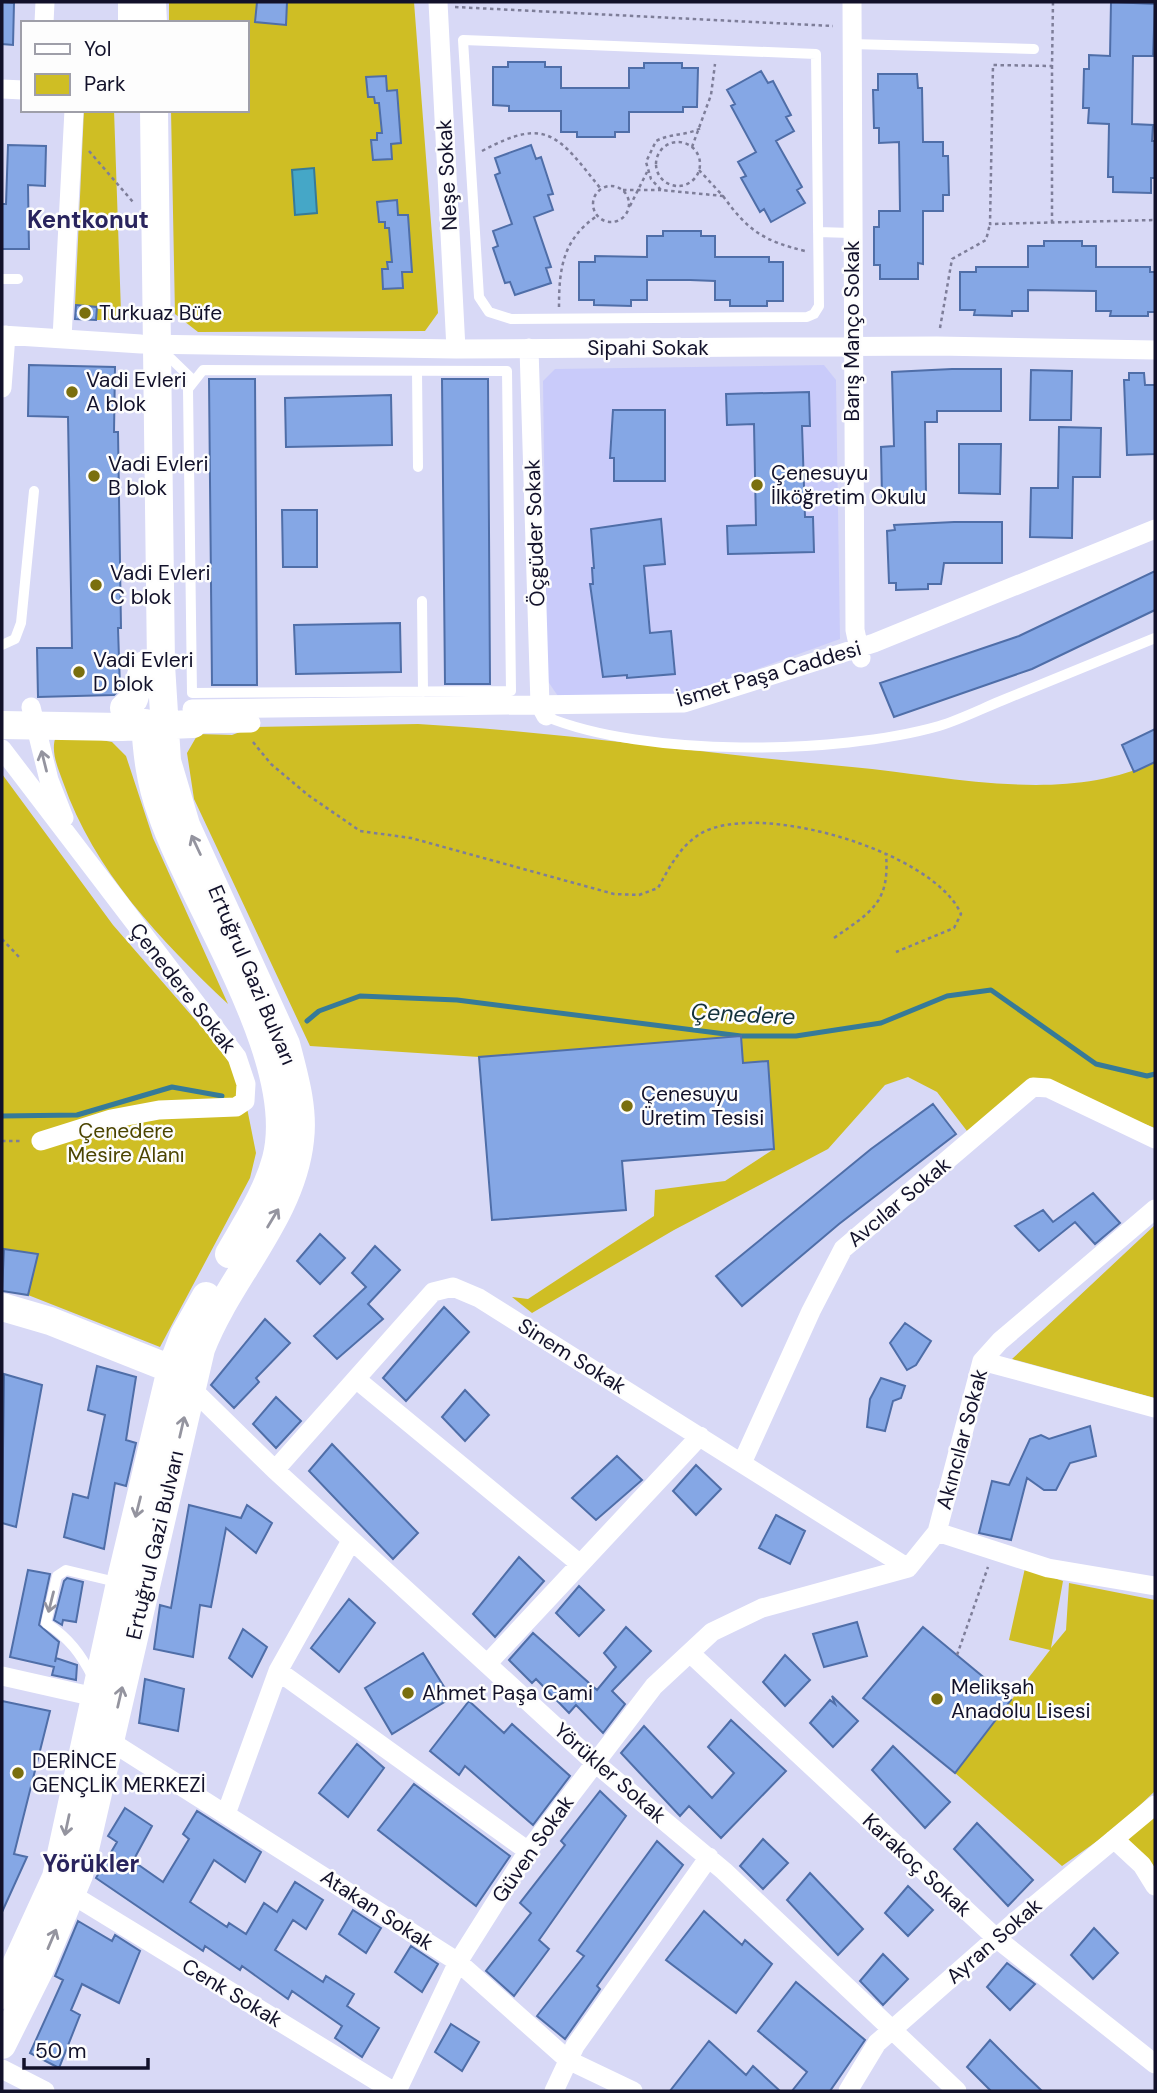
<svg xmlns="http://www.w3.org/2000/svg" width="1157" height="2093" font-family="'DM Sans',sans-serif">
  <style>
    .built { fill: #c9cbfa }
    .green { fill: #cfbe24 }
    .water { fill: #45a7c7; stroke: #367a98; stroke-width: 2 }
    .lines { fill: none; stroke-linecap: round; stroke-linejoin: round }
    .stream { stroke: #367a98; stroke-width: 5 }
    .building { fill: #85a7e5; stroke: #4f6ea8; stroke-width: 2 }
    .path { stroke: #7e7e99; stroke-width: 2.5; stroke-dasharray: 3.5 3.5; stroke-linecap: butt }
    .lane { stroke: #fff; stroke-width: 10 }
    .street { stroke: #fff; stroke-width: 19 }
    .secondary { stroke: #fff; stroke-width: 28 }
    .oneway { stroke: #94949f }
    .poi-dot { fill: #7a6f0e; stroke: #fdfdfd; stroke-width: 2.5 }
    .labels { text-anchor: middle; stroke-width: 5; stroke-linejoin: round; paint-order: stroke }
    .street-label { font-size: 21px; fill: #12112a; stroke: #fdfdfd }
    .poi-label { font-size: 21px; fill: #12112a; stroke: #fdfdfd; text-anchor: start }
    .park-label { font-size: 21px; fill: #4b4401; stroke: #fdfdfd }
    .water-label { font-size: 23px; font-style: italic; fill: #13313b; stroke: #fdfdfd }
    .quarter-label { font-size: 24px; font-weight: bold; fill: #29245d; stroke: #fdfdfd }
  </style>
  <rect width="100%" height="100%" fill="#d8d9f6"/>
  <path class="built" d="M824 365 836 380 840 639 682 696 562 702 547 680 543 381 555 369Z"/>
  <path class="green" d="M169 2H414L438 313 425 331 198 332 175 314 171 110H247V23H169Z
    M84 110H114L121 312 115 320H96L97 307 75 305Z
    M418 724C563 732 707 754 852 767 950 776 1062 805 1155 762V1128L1048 1088 967 1131 937 1092 908 1077 885 1085 828 1149 674 1230 532 1313 512 1297 528 1299 654 1216 655 1190 725 1181 774 1149 767 1061 743 1063 741 1036 479 1057 310 1046 194 799 187 753 198 734 232 735 253 727Z
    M56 736H80L112 742 126 756 153 838 228 1004C160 940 94 871 63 782 58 768 50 751 56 736Z
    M2 774 113 925 219 1047 236 1073 247 1108 256 1153 250 1178 160 1347 28 1295 38 1254 2 1249Z
    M1155 1225V1398L1012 1359Z
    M1025 1568 1063 1581 1051 1648 1066 1630 1069 1583 1155 1600V1791L1117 1827 1062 1866 955 1773 1050 1650 1009 1640Z
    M1155 1805V1886L1114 1839Z"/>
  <path class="water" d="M314 168 317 213 295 215 292 170Z"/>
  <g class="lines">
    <path class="stream" d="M307 1021 319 1011 360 996 457 1000 741 1036H796L881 1023 947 996 991 990 1096 1064 1147 1076 1155 1074
      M2 1116 77 1115 172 1087 222 1096"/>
  </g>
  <path class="building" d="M2 2 14 3 13 45 2 44Z
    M257 2H287L286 25 255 22Z
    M1111 2 1155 4 1153 56H1133L1132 124 1153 125 1152 141H1155V178H1151V193L1113 192V177H1108L1109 124 1088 123 1089 108H1083L1084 69H1089V55L1110 56Z
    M508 62H545V67H561V88H629V68H644V63H682V68H698L697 107H683V112H629V132H615V137H577V132H561V111H509V106L493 105V67H508Z
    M761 71 768 83 773 81 791 115 786 117 794 131 776 141 802 187 797 190 805 203 771 222 764 209 760 212 741 178 746 176 738 162 756 152 731 106 735 104 727 90Z
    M878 74H917L918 88H922L923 142H943V156H948L949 195H943V211H923V264L918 263V279H880V265H874V227H879V211H900L899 142 879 143V128H874L873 90H878Z
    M386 76 387 91 397 90 401 143 391 144 392 159 373 160 371 140H377V133H382L379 103H375L374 97H368L366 77Z
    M8 145 46 146 45 186 28 185 29 249H2V204H6Z
    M531 145 536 159 541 157 553 194 548 195 553 210 534 217 551 267 546 268 551 283 515 295 510 282 505 283 493 248 498 246 493 231 512 224 495 175 500 173 495 158Z
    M397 200 398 215H408L412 272H402L403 288 383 289 382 269H388L387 262H392L389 228H385V222H379L377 202Z
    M663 231H701V236H715V257H769V262H783V301H767V306H730V300H715V281L690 280H647V300H631V306L594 305V300H579V262H595V256L647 257V236H663Z
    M1044 241H1082V246H1096V267H1150V272H1155V312H1148V316H1110L1111 311H1096V291L1028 290V311H1012V316L974 315 975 310H960V272H976V267H1028V246H1044Z
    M76 305 97 307 96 320 75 319Z
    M29 365 115 367 114 432H118L121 628H118L120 689 114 695 38 697 37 648H72L68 417 28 416Z
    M952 369H1001V411H937V422H925L926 496 882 497 881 447 894 446 892 372Z
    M1031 370 1072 371 1071 420H1030Z
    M1129 373H1144L1145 385H1155V454L1127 455 1124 380H1129Z
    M209 379H255L257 685H212Z
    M442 379H488L490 684H445Z
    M809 392 810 426H802L805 517H813L814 552 728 554 727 526 756 525 754 424 727 425 726 394Z
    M391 395 392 445 286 447 285 398Z
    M613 410H665V481H614V458H610Z
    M1059 427 1101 428 1100 477H1073L1072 538 1030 537 1031 488H1058Z
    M959 444H1001L1000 494 959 493Z
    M282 510H317V567H283Z
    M661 519 665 564 644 566 650 633 671 631 675 674 627 678V675L603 677 590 584H593L592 568H594L591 529Z
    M954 522H1002V563H944L941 584H928V589L896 590V583H889L887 531 895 530 894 525Z
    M1155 571V610L1032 669 894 717 880 683 1019 636Z
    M400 623 401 672 296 674 294 625Z
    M1155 729V762L1134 772 1122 745Z
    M741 1036 743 1063 768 1061 774 1149 622 1161 626 1210 492 1220 479 1057Z
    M933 1104 956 1134 839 1224 742 1306 716 1276 871 1149Z
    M1093 1193 1120 1223 1095 1244 1075 1222 1039 1251 1015 1226 1043 1210 1053 1222Z
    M320 1234 345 1258 320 1284 297 1261Z
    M375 1246 400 1270 368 1304 383 1319 337 1359 314 1336 366 1287 352 1273Z
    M4 1249 38 1254 28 1295 2 1291Z
    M444 1307 469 1332 406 1401 383 1378Z
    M265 1319 290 1343 256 1378 259 1382 234 1408 211 1385Z
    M905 1323 931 1341 916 1365 907 1370 890 1343Z
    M97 1366 136 1377 126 1440 136 1443 126 1486 115 1483 104 1549 64 1537 73 1494 88 1498 105 1415 88 1410Z
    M4 1374 42 1385 16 1527 2 1523Z
    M881 1378 905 1386 901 1398 893 1401 885 1431 867 1427 870 1399Z
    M465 1390 489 1415 465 1441 442 1417Z
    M276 1397 301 1421 276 1448 253 1424Z
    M1090 1426 1096 1456 1070 1463 1056 1490H1044L1027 1478 1011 1540 979 1533 992 1481 1009 1485 1030 1439 1041 1435 1049 1439Z
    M332 1444 418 1533 393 1559 309 1471Z
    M617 1456 642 1480 596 1520 572 1498Z
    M696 1465 721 1489 696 1515 673 1491Z
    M189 1505 241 1518 247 1505 272 1523 256 1553 226 1528 211 1607 200 1605 193 1657 154 1649 160 1605 171 1608Z
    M776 1515 805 1531 790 1564 759 1548Z
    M519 1557 544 1581 495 1637 473 1614Z
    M28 1570 50 1574 39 1625 59 1642 55 1662 56 1658 77 1665 76 1680 52 1675 54 1667 10 1657Z
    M67 1578 83 1582 76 1622 63 1620 62 1625 54 1620 64 1581Z
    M579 1586 604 1610 579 1636 556 1613Z
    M349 1599 375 1623 339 1672 311 1648Z
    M857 1622 867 1656 824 1667 813 1634Z
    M626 1627 651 1651 612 1691 625 1704 603 1733 576 1705 569 1713 536 1679 532 1683 509 1660 533 1633 597 1690 616 1667 604 1653Z
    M923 1627 1011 1700 955 1773 863 1698Z
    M243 1629 267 1647 252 1677 229 1658Z
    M423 1653 451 1698 392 1734 365 1688Z
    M785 1655 810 1680 785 1706 763 1682Z
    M145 1679 184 1689 178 1731 139 1723Z
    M832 1696 858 1721 833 1747 810 1723 830 1700 835 1704Z
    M2 1701 50 1711 14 1854 27 1857 2 1912Z
    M469 1701 504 1733 512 1724 570 1776 533 1825 465 1766 459 1775 430 1751Z
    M731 1720 786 1771 721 1838 689 1806 680 1816 621 1753 644 1726 712 1798 734 1773 708 1747Z
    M357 1744 384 1768 348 1817 319 1793Z
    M893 1746 950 1802 925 1828 872 1770Z
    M414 1784 510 1856 476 1906 378 1830Z
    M600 1791 626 1816 539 1940 549 1949 514 1996 486 1971 531 1913 520 1903 565 1845 561 1841Z
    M125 1808 152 1826 133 1861 163 1882 189 1839 183 1834 197 1811 261 1852 245 1882 214 1860 190 1902 227 1927 229 1923 246 1934 264 1903 277 1912 295 1882 323 1900 306 1929 293 1920 275 1950 323 1982 326 1976 354 1994 347 2006 379 2028 362 2057 335 2038 342 2026 292 1991 288 1999 242 1966 240 1970 205 1946 203 1951 96 1878 117 1842 108 1836Z
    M977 1823 1033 1880 1008 1906 954 1849Z
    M763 1839 788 1863 763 1889 740 1866Z
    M657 1841 683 1865 597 1986 600 1989 565 2039 537 2016 584 1956 577 1951Z
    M810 1873 863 1929 838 1955 787 1900Z
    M908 1886 933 1910 908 1936 885 1913Z
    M353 1910 381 1928 366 1953 339 1934Z
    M704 1911 742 1945 745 1940 772 1964 736 2013 666 1960Z
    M78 1921 112 1941 115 1935 140 1951 119 2003 82 1984 71 2010 80 2015 59 2068 30 2053 63 1980 55 1976Z
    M1094 1928 1118 1953 1093 1979 1071 1955Z
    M411 1946 438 1964 422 1992 395 1972Z
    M883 1954 908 1979 883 2005 860 1981Z
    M1007 1963 1035 1984 1010 2010 987 1987Z
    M796 1982 865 2040 830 2091H792L807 2072 758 2031Z
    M451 2024 479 2042 462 2071 435 2052Z
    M990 2040 1018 2068 1042 2091H991L967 2067Z
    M709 2041 746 2075 753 2066 780 2091H670Z"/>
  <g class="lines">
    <path class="path" d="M1053 2 1052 66 993 65 990 224 1155 220
      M455 7 833 26
      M656 164a22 22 0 1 1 44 0a22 22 0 1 1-44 0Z
      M692 147 711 95 715 64
      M89 151 133 202
      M482 151C548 115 559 137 601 189
      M699 170 723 196 661 190 651 179 646 162 656 141C671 133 686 136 701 128
      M593 204a18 18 0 1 1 36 0a18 18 0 1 1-36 0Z
      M623 190H661
      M723 196C748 231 764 241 805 251
      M630 206 647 172
      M1052 223V66
      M559 307C559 268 563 239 597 216
      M940 328 952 259 986 240 990 224
      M253 742 271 764 308 795 360 831 411 838 614 894 639 895 658 888C669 868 680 846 700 834 757 799 935 852 961 914L954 928 896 952
      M834 938C871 912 890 903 886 854
      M2 939 20 958
      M2 1141H23
      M957 1655 988 1567"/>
    <path class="lane" d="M463 40 816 54 819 306 814 314 807 317 511 319 489 312 479 297Z
      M851 44 1034 49
      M818 232 851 233
      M2 279H18
      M162 350 194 381
      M203 370 507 371 511 691 192 693 188 389Z
      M417 371 418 467
      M422 601 423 692
      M2 645 15 639 21 623 34 491
      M547 717C644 757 837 755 939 726 962 719 985 707 1008 698 1057 678 1106 658 1155 638
      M93 1678C81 1654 69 1638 46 1623L57 1576 66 1570 116 1582"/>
    <path class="street" d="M438 2 456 349
      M852 2 855 630 861 658
      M44 23 45 2
      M2 89 23 90
      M2 335 141 344 456 349 937 346 1155 350
      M62 338 74 110
      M529 348 540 705 546 716
      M2 388 6 335
      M31 707 49 780 64 818
      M192 709 684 703 874 643 1155 529
      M193 724 251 723
      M2 749 237 1057 246 1084 245 1101 236 1107 159 1110 111 1119 41 1141
      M982 1361 1155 1408
      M356 1379 580 1564
      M185 1382 275 1470 487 1664 594 1762 724 1871 957 2091
      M742 1463 811 1311 843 1249 1033 1087 1048 1088 1155 1139
      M275 1470 433 1292 453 1287 479 1298 908 1568
      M937 1532 1048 1568 1155 1586
      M908 1568 937 1532 982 1361 1000 1341 1155 1209
      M690 1653 996 1938 1155 2064
      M487 1664 700 1436
      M278 1671 528 1851
      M2 1676 95 1697
      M110 1741 458 1962 568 2060 633 2091
      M226 1814 278 1671 351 1541
      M1114 1839 1142 1865 1155 1886
      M71 1894 393 2091
      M2 2069 45 2091
      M397 2091 458 1962 528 1851 654 1686 712 1632 762 1608 908 1568
      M554 2091 575 2046 709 1857
      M848 2091 877 2043 1017 1920 1155 1805"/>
    <path class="secondary" d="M132 2V23
      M152 2 153 23
      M124 708 134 699 144 665
      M145 723C147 754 150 782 161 812 193 906 302 1060 276 1159 267 1193 246 1224 229 1254
      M2 725 122 727 193 724
      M2 1307 50 1321 171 1369
      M2 1995 56 1877 120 1583 171 1369 184 1335 206 1296
      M2 2045 39 1971 79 1875 201 1349C228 1278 292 1217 300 1140 304 1108 294 1075 286 1044L186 825 167 761 161 665 154 110"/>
  </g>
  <defs><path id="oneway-shaft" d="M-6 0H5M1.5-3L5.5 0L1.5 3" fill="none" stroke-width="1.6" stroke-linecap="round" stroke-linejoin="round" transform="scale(1.75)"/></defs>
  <g class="oneway">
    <use href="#oneway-shaft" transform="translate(44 761) rotate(-104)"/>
    <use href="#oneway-shaft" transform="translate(196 845) rotate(-115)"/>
    <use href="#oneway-shaft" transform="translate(273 1218) rotate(-59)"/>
    <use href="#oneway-shaft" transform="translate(182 1427) rotate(-77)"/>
    <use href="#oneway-shaft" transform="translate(138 1507) rotate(104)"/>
    <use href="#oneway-shaft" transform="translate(51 1602) rotate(104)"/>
    <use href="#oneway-shaft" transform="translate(120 1697) rotate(-77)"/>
    <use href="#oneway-shaft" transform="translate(67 1825) rotate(102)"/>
    <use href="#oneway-shaft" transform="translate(52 1939) rotate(-67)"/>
  </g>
  <g class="poi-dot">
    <circle cx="85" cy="313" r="7"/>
    <circle cx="72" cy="392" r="7"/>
    <circle cx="94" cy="476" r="7"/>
    <circle cx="757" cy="485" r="7"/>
    <circle cx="96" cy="585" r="7"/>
    <circle cx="79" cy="672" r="7"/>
    <circle cx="627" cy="1106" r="7"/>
    <circle cx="408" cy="1693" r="7"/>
    <circle cx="937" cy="1699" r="7"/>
    <circle cx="18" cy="1773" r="7"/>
  </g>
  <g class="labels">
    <g class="street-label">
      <text transform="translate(447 175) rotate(-93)" y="7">Neşe Sokak</text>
      <text transform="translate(852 331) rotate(-90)" y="7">Barış Manço Sokak</text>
      <text x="648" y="355">Sipahi Sokak</text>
      <text transform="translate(535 533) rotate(-92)" y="7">Öçgüder Sokak</text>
      <text transform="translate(769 674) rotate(-16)" y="7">İsmet Paşa Caddesi</text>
      <text transform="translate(252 975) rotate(67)" y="7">Ertuğrul Gazi Bulvarı</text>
      <text transform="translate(183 988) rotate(52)" y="7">Çenedere Sokak</text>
      <text transform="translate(899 1202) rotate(-40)" y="7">Avcılar Sokak</text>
      <text transform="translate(572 1356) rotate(32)" y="7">Sinem Sokak</text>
      <text transform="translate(962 1439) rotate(-75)" y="7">Akıncılar Sokak</text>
      <text transform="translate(155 1545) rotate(-77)" y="7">Ertuğrul Gazi Bulvarı</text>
      <text transform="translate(610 1773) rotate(41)" y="7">Yörükler Sokak</text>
      <text transform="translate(533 1849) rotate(-55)" y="7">Güven Sokak</text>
      <text transform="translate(917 1865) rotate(43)" y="7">Karakoç Sokak</text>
      <text transform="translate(377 1910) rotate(33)" y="7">Atakan Sokak</text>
      <text transform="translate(994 1941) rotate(-41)" y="7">Ayran Sokak</text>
      <text transform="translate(232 1993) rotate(31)" y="7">Cenk Sokak</text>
    </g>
    <g class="poi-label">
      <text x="99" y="320">Turkuaz Büfe</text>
      <text x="86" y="387">Vadi Evleri<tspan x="86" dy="24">A blok</tspan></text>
      <text x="108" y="471">Vadi Evleri<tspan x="108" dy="24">B blok</tspan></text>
      <text x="771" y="480">Çenesuyu<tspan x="771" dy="24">İlköğretim Okulu</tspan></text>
      <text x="110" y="580">Vadi Evleri<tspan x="110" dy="24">C blok</tspan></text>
      <text x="93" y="667">Vadi Evleri<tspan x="93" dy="24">D blok</tspan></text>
      <text x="641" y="1101">Çenesuyu<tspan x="641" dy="24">Üretim Tesisi</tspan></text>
      <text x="951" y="1694">Melikşah<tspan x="951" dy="24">Anadolu Lisesi</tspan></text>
      <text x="422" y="1700">Ahmet Paşa Cami</text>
      <text x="32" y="1768">DERİNCE<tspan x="32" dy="24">GENÇLİK MERKEZİ</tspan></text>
    </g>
    <g class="park-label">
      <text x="126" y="1138">Çenedere<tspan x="126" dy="24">Mesire Alanı</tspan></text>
    </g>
    <g class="water-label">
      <text transform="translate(743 1014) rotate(3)" y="8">Çenedere</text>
    </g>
    <g class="quarter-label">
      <text x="88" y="228">Kentkonut</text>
      <text x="91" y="1872">Yörükler</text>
    </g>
  </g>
  <rect width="1157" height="2093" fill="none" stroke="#12112a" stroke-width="7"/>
  <rect x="21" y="21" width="228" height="91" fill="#fdfdfd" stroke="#9f9fa9" stroke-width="2"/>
  <rect x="35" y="44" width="35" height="10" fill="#ffffff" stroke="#9f9fa9" stroke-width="2"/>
  <text x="84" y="56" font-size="21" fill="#12112a">Yol</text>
  <rect x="35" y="74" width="35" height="21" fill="#cfbe24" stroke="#9f9fa9" stroke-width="2"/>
  <text x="84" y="91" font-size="21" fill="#12112a">Park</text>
  <path d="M24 2058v10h124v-10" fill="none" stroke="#12112a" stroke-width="3.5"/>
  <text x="35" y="2058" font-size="21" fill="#12112a" stroke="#fdfdfd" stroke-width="5" paint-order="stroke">50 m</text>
</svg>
